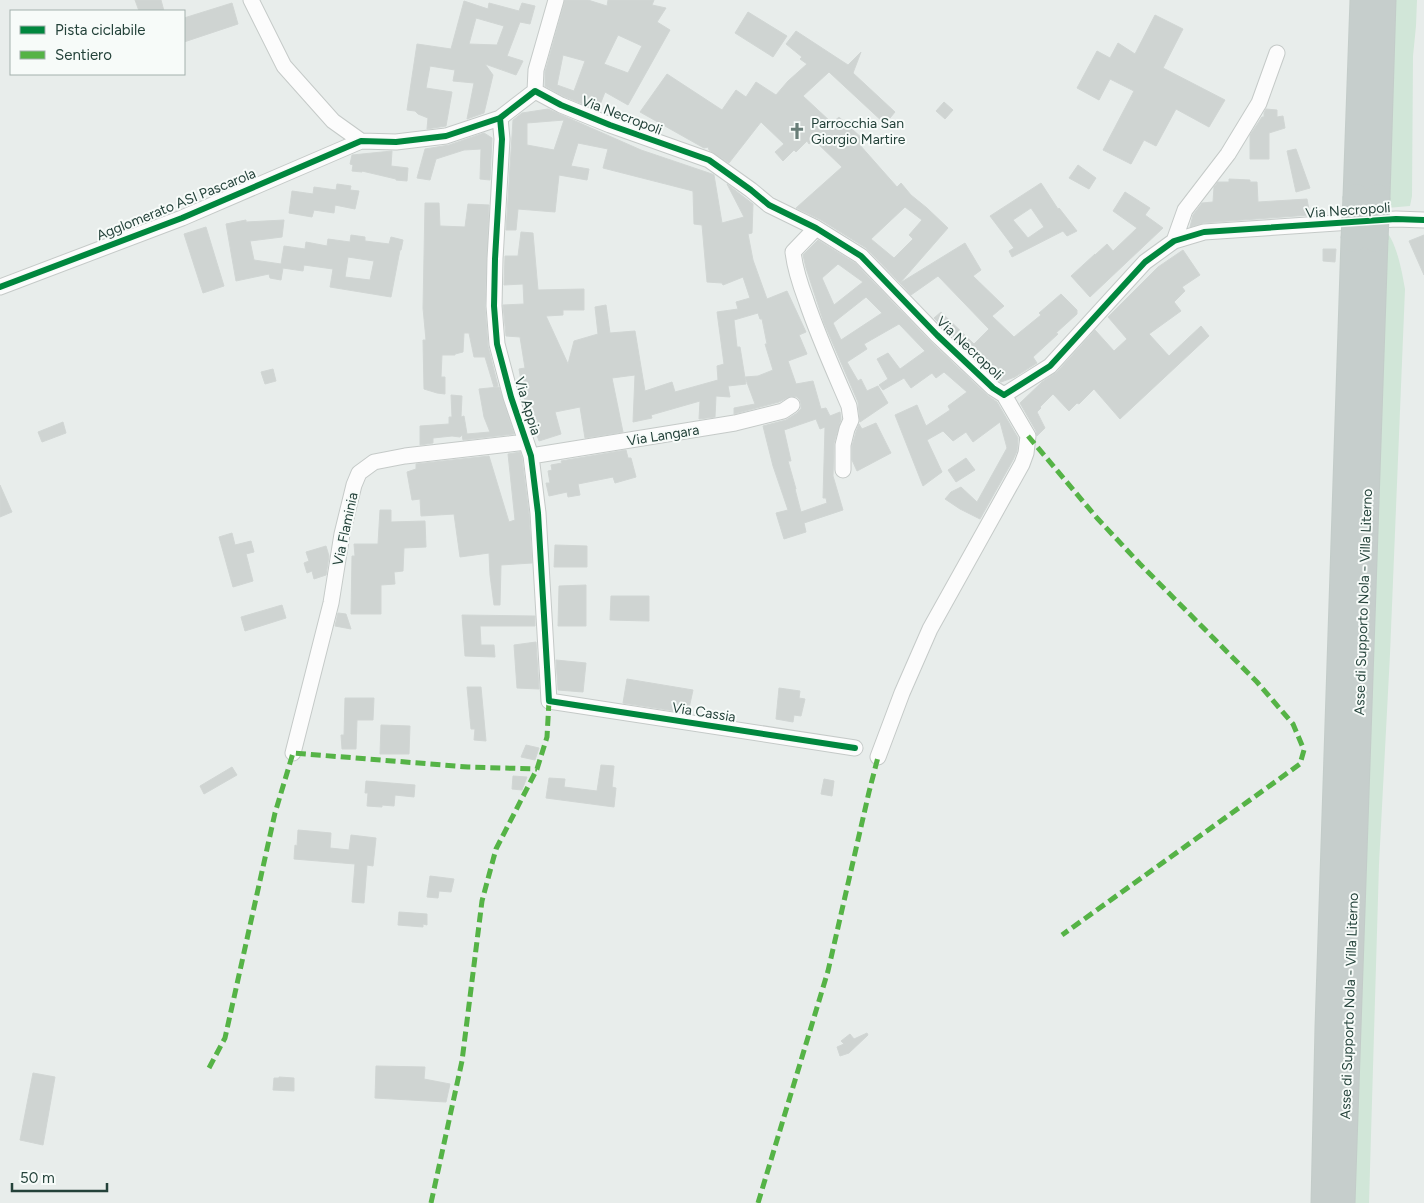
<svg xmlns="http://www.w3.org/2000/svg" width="1424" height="1203" font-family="Figtree,sans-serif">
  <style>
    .green { fill: #d1e6d8 }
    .building { fill: #cfd4d2; stroke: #d1d6d4; fill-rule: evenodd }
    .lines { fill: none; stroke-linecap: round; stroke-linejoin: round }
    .minor-casing { stroke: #c5cac8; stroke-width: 17 }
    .trunk-casing { stroke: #c3ccc9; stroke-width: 27 }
    .minor { stroke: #fcfcfc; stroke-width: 15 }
    .trunk { stroke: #c6cecc; stroke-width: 25 }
    .trunk-bridge-casing { stroke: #c3ccc9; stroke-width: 27; stroke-linecap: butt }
    .trunk-bridge { stroke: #c6cecc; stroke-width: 25 }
    .quiet { stroke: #55b346; stroke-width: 5; stroke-dasharray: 10 5; stroke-linecap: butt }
    .cycleway-casing { stroke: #f7fbf9; stroke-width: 9 }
    .cycleway { stroke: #00873e; stroke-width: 6 }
    .labels { text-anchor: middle; stroke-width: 4; stroke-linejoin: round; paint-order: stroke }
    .street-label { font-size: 14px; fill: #24423a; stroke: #f7fbf9 }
    .poi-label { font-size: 14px; fill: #24423a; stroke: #f7fbf9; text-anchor: start }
  </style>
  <rect width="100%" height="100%" fill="#e8edeb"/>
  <path class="green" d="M1392 0H1417L1416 26 1413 56 1412 196 1410 206 1387 208Z
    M1386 231C1397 244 1402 272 1405 289L1390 654 1379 864 1369 1203H1352Z"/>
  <path class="building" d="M135 0H161L164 11H139Z
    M565 0H588L607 6 608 0H654L652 5 666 8 657 22 670 30 628 105 605 92 598 110 565 97 545 86V72ZM618 35 642 46 628 73 604 64ZM563 55 585 61 574 91 557 85Z
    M464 1 488 9 489 3 519 11 522 3 535 6 530 24 520 22 507 56 523 61 516 75 485 64 493 75 484 113 467 119 474 83 453 81 455 70 430 66 426 88 452 92 446 126 427 129 428 118 418 114 415 111 407 110 417 44 451 49ZM476 18 504 26 497 45 469 44Z
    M232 3 238 24 184 42V18Z
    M748 12 787 36 773 57 735 33Z
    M1155 15 1183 29 1163 68 1225 100 1209 127 1176 109 1156 146 1144 140 1131 164 1103 150 1134 91 1110 79 1099 100 1077 88 1097 51 1110 58 1118 43 1135 54Z
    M796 31 848 65 861 52 853 73 895 112 885 124 829 72 803 96 832 123 839 117 864 140 859 144 897 187 901 183 911 195 927 208 948 228 900 283 866 248 821 220 796 208 842 167 814 140 809 144 807 141 796 152 794 150 783 161 775 152 784 144 761 122 729 163 709 150 708 147 704 148 640 112 667 74 722 110 736 90 746 97 756 82 776 95 788 81 807 64 800 59 802 57 786 44ZM905 207 922 220 909 235 913 239 894 258 871 239Z
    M944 102 953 110 945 119 936 111Z
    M548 109 641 150 712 174 714 175 722 223 744 217 727 184 753 204 752 233 748 234 753 260 767 299 787 291 806 332 799 335 807 354 788 361 796 384 813 381 821 409 826 408 830 416 840 412 841 419 834 443 833 476 843 510 804 523 806 532 784 539 776 513 788 510 773 466 763 426 786 420 797 413 801 409V404L800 400 797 397 791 396 779 402 734 414V408L755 404 745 377 758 376 773 370 765 344H767L762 319H760L758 313 734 320 737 347H740L746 384 728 386 730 397 716 396 715 417 699 419 700 401 651 415 652 418 633 422 635 375 612 378 623 432 585 438 580 407 555 412 561 434 539 441 520 386H522L519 369 525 368 520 337 506 336 503 305 524 304 523 284 504 285 505 256H518L521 232 533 233 538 290 584 289V310H563V315L546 316 568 364 574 341 598 334 595 307 606 305 610 333 635 331 645 391 672 382 675 392 718 380 717 366 724 364 717 312 738 309 736 302 750 298 743 277 723 285 722 283 707 282 702 225 694 224 693 191 603 168 608 149 578 143 571 166 589 169 587 180 559 175 555 212 518 209 516 230H506L513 120 522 113ZM564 120 554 150 527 145V123ZM816 419 820 429 825 427 823 498H826L827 503 801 512 795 489H796L788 461H791L784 430Z
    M1266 109 1277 110V117L1283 116 1285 128 1269 133V159H1250V135L1262 117H1264V113Z
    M484 133 492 138 490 180 480 179 481 149 464 150 436 159 430 180 417 178 425 149 449 145Z
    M1296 149 1310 188 1296 192 1287 151Z
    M392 151 391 166 408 168 407 181 396 180V179L362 171V172L352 171 353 165 350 164 352 155Z
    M1078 165 1096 178 1089 189 1069 178Z
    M1229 179 1250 180V182H1257L1258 202 1307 199 1310 215 1203 223 1190 227 1193 215 1202 203 1213 202 1214 187 1218 182H1229Z
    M1041 183 1058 209 1059 208 1077 231 1067 236 1063 231 1012 257 1009 251 1014 248 990 216ZM1031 208 1044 227 1028 238 1013 220Z
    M337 184 351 186 350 190 359 191 355 209 335 205 334 213 314 210 312 217 289 213 292 191 313 194 314 187 336 190Z
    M1125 192 1150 208 1145 215 1163 228 1090 297 1071 276 1095 254V255L1107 244 1113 251 1137 228 1113 211Z
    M425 203H439L440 226 465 227 468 204 489 205 485 307 488 346 498 386 494 387 485 357H474L469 333H464L463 352 455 354V355H442L441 377H445V394L437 393 424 389 423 340H426L423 308Z
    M246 220V222L284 220 282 237 250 241 254 260 281 264 284 246 305 249 306 242 327 246 328 239 350 242 351 235 365 237V241L389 244 391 237 403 240 401 250H400L391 297 330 287 333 269 304 265 303 271 283 268 281 280 270 278 269 274 236 281 226 224ZM348 257 374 261 370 280 345 277Z
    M206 227 224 286 203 293 184 234Z
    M1424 235V275L1409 241Z
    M818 240 855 263 931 342 987 395 997 402 1018 438 1017 451 1013 460 980 519 960 509 945 499 951 492 961 487 977 502 1007 448 1000 422 973 442 966 432 953 441 943 431 927 440 942 472 923 486 895 415 917 405 926 426 950 410 948 406 967 392 944 372 936 378 932 373 911 388 904 378 883 390 879 385 888 379 877 359 888 353 900 369 925 351 899 324 864 344 867 349 847 362 858 381 861 379 867 391 878 386 888 403 860 422 858 402 824 323 806 268 803 255ZM838 264 863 282 834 305 822 278ZM866 297 882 313 841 340 833 323Z
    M965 243 981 270 973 276 1004 306 992 316 1014 337 1041 315 1039 313 1061 294 1077 310V314L1056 333 1058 334 1033 357 1037 363 1015 377 1001 382 934 318 941 312 974 344 989 329 938 276 911 295 900 283Z
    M1323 249H1336L1335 262 1323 261Z
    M1183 250 1200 275 1182 287 1185 291 1174 302 1181 311 1149 334 1169 356 1201 326 1209 336 1120 419 1094 389 1079 404 1077 403 1069 411 1053 394 1040 407 1041 408 1037 412 1045 428 1037 436 1036 431 1020 403 1042 382 1057 372 1095 330 1114 351 1127 339 1108 317 1158 267Z
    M273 369 276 381 265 384 261 372Z
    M499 387 514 434 463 440 462 435 460 437 452 436 433 438V443L420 445V426L449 424V417H452L451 395 462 396 461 417 464 416 467 434 490 432 484 417 479 389Z
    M63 422 66 433 42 442 38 432Z
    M876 423 891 453 857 471 852 460V446L856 432 859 424 862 429Z
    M626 450 628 458H631L636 477 615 483 613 477 578 484 580 495 568 497 567 492 549 496 546 483H550L548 471 552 470 551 465 562 463 561 461Z
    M520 452 522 458 529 514 532 563 501 565 500 605H494L490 575 489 553 460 557 454 514 421 516 420 499 412 500 407 472 416 469V464L489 456 509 522 515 520 508 454Z
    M966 458 975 470 956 482 948 470Z
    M0 485 12 512 0 517Z
    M380 510H391V522L425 521 426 547 404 548 403 571 394 572 395 584 381 585V614H351L352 556H355L354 544H378Z
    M232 533 235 545 251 541 254 552 246 554 253 581 233 587 219 537Z
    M555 545 587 546V567H554Z
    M326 546 329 556 326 575 314 579 312 571 307 573 304 563 309 561 306 552Z
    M586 585V626H558L559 586Z
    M611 596H649V621L610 620Z
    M282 605 286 618 245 631 241 617Z
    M338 613 346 614 351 629 335 626Z
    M462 615 535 616V626H480L481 645H494L495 657 465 656Z
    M536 642 539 689 517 688 514 645Z
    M556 660 586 663 583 692 558 690Z
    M627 679 693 690 688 713 623 703Z
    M467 687H481L486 741 474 740 475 729H471Z
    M779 688 800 691 799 698 805 699 801 716 794 715 793 722 776 719Z
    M345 698H374L373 720H357L356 749H342L341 735H344Z
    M381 725 410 726 409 754H380Z
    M526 745 539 748 535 760 521 757Z
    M601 765 614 766 612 787 616 788 614 807 546 798 549 778 565 779 564 787 597 791Z
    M232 767 237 775 204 794 200 786Z
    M513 776 527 777 522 790 512 789Z
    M824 779 834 781 832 796 821 794Z
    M366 781 415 785 414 797 395 795 394 806 382 805V807L367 806 368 793H365Z
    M298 830 331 833 330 848 349 850 351 835 376 838 373 866 367 865 364 903 352 902 355 864 294 859 295 845 297 846Z
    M430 876 454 879 451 892 439 891 438 898 427 897Z
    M399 912 427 914V925L423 924V927L398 925Z
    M867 1033 868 1035 849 1053 840 1056 837 1047 844 1044 841 1041 850 1034 854 1039Z
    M376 1066 425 1067 424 1079 450 1084 446 1102 375 1098Z
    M33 1073 55 1077 43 1145 20 1140Z
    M279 1077 294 1078V1091L273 1090 274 1078H279Z"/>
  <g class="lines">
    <g class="minor-casing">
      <path id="minor" d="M251 0 284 66 333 121 361 141
        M535 91 561 105 610 125 709 160 751 190 769 205 816 228 861 256 937 335 993 388 1004 395 1050 366 1145 262 1174 241 1204 232 1396 219 1424 220
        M535 91 536 70 556 0
        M500 118 502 139 495 259 494 306 497 344 511 397 531 456 538 513 549 701 855 748
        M816 228 793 252C795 269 800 284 806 300 818 336 834 371 849 406L851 420 847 429 843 445V470
        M1174 241 1185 210 1228 154 1259 103 1277 53
        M0 287 182 218 361 141 396 142 446 136 500 118 535 91
        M531 456 735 423 783 411 792 405
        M293 753 331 603 342 534 354 485 359 473 374 462 405 456 526 442
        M878 757 902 693 930 629 1022 464 1026 453 1028 436 1004 395"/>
    </g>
    <g class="trunk-casing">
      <path id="trunk" d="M1356 197 1363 0
        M1377 197 1383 0
        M1324 1203 1328 1027 1354 239
        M1342 1203 1375 239"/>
    </g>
    <use href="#minor" class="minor"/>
    <use href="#trunk" class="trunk"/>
    <g class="trunk-bridge-casing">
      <path id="trunk-bridge" d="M1354 239 1356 197
        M1375 239 1377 197"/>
    </g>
    <use href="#trunk-bridge" class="trunk-bridge"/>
    <path class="quiet" d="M1028 436 1097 518 1140 564 1257 682 1293 724 1304 750 1300 764 1062 935
      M209 1068 225 1038 275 813 293 753 468 767 537 769
      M431 1203 462 1061 482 901 496 849 537 769 547 737 549 701
      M758 1203 828 971 869 792 878 757"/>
    <g class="cycleway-casing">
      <path id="cycleway" d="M500 118 502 139 495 259 494 306 497 344 511 397 531 456 538 513 549 701 855 748
        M0 287 182 218 361 141 396 142 446 136 500 118 535 91 561 105 610 125 709 160 751 190 769 205 816 228 861 256 937 335 993 388 1004 395 1050 366 1145 262 1174 241 1204 232 1396 219 1424 220"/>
    </g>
    <use href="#cycleway" class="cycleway"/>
  </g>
  <defs>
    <g id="church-bare" transform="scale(1.35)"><path d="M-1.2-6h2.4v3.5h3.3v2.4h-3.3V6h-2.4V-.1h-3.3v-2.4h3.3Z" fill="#697e78" stroke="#f7fbf9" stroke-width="2.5" paint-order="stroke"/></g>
  </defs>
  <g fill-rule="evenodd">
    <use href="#church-bare" x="797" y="131"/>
  </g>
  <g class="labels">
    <g class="street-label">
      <text transform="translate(622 115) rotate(21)" y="5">Via Necropoli</text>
      <text transform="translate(176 204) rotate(-22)" y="5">Agglomerato ASI Pascarola</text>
      <text transform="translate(1348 210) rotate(-4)" y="5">Via Necropoli</text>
      <text transform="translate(970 348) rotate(43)" y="5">Via Necropoli</text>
      <text transform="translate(528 406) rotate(73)" y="5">Via Appia</text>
      <text transform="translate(663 435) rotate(-9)" y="5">Via Langara</text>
      <text transform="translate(345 529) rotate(-78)" y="5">Via Flaminia</text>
      <text transform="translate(1363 602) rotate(-88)" y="5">Asse di Supporto Nola - Villa Literno</text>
      <text transform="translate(704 712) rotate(9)" y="5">Via Cassia</text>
      <text transform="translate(1349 1006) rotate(-88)" y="5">Asse di Supporto Nola - Villa Literno</text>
    </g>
    <g class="poi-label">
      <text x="811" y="128">Parrocchia San<tspan x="811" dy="16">Giorgio Martire</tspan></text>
    </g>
  </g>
  <rect x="10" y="10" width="175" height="65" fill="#f7fbf9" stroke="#a3b1ad"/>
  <rect x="20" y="26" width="25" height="8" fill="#00873e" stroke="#a3b1ad"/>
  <text x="55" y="35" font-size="15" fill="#24423a">Pista ciclabile</text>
  <rect x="20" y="51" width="25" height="8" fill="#55b346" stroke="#a3b1ad"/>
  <text x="55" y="60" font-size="15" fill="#24423a">Sentiero</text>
  <path d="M12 1183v8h95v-8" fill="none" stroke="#24423a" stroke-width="2.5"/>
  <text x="20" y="1183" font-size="15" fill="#24423a" stroke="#f7fbf9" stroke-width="4" paint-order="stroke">50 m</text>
</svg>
